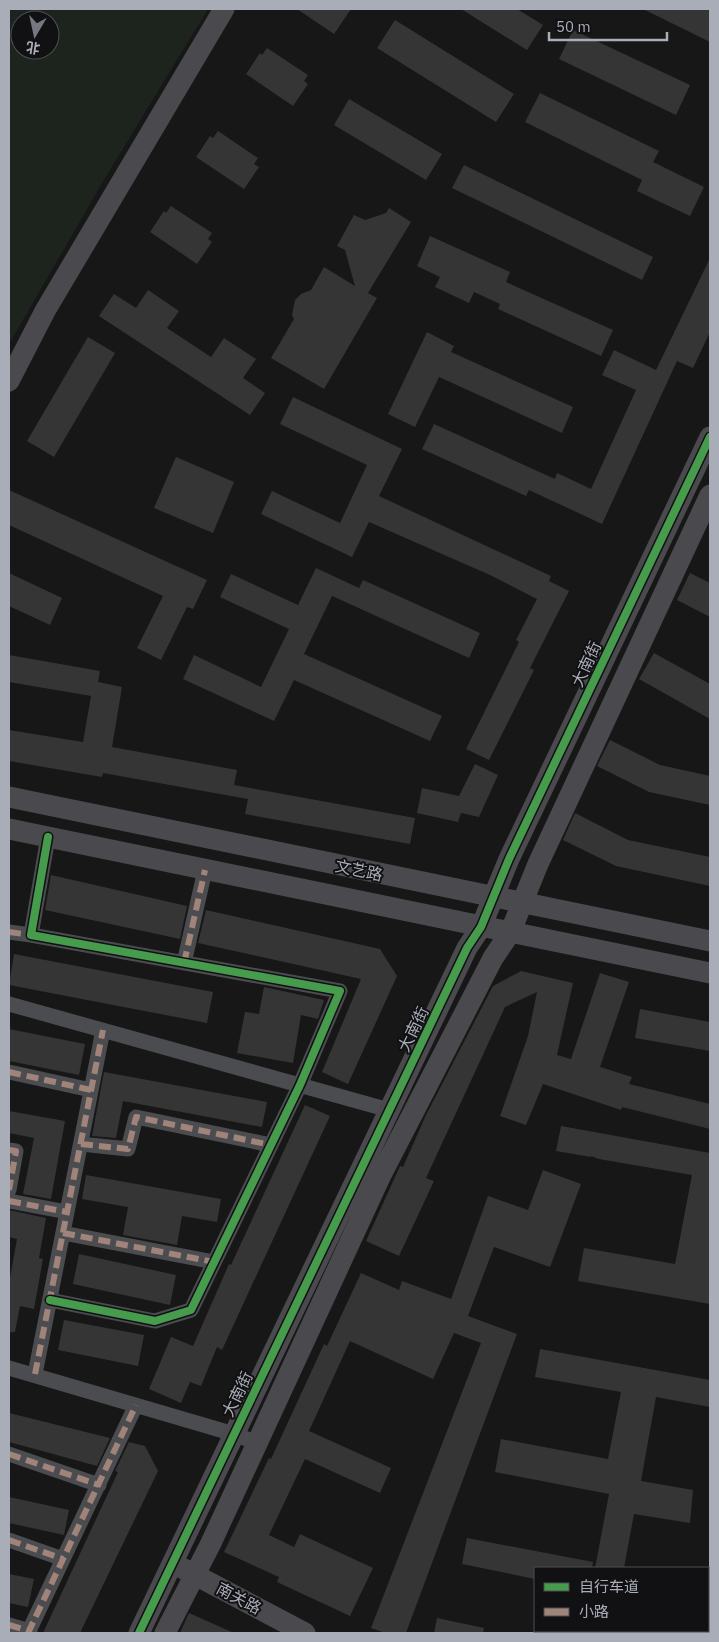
<svg xmlns="http://www.w3.org/2000/svg" width="719" height="1642" font-family="'IBM Plex Sans','Noto Sans SC',sans-serif">
  <style>
    .green { fill: #1d241e; fill-rule: evenodd }
    .building { fill: #353536 }
    .lines { fill: none; stroke-linecap: round; stroke-linejoin: round }
    .street { stroke: #4b4c50; stroke-width: 15 }
    .secondary { stroke: #4a4a4e; stroke-width: 21 }
    .quiet { stroke: #a18479; stroke-width: 6; stroke-dasharray: 12 6; stroke-linecap: butt }
    .cycleway-casing { stroke: #111113; stroke-width: 11 }
    .cycleway { stroke: #469c4c; stroke-width: 8 }
    .labels { text-anchor: middle; stroke-width: 4; stroke-linejoin: round; paint-order: stroke }
    .street-label { font-size: 16px; fill: #a8adb8; stroke: #111113 }
  </style>
  <rect width="100%" height="100%" fill="#171717"/>
  <path class="green" d="M9 9H208L108 173 9 344ZM20 20H50V50H20Z"/>
  <path class="building" d="M297 9H351L334 34Z
    M461 9H517L543 25 527 50Z
    M643 9H710V42Z
    M395 20 514 94 496 122 377 48Z
    M573 30 690 85 676 115 559 59Z
    M267 48 308 75 304 81 308 84 293 106 246 74 260 53 262 55Z
    M540 93 659 151 653 162 704 187 690 216 637 191 642 180 525 122Z
    M349 99 442 154 426 180 334 125Z
    M218 131 258 158 254 164 259 167 244 189 196 157 210 136 213 138Z
    M464 165 653 257 642 280 452 188Z
    M171 206 212 233 208 239 212 242 197 264 150 232 164 211 166 213Z
    M389 208 411 222 368 293 377 298 324 389 271 358 294 319 292 315 295 300 301 294 311 290 324 267 355 286 345 250 337 246 354 215 365 220 386 213Z
    M430 236 510 272 506 282 613 330 601 356 498 309 500 304 474 292 469 303 435 287 440 277 417 266Z
    M710 258V332L693 368 677 361 602 524 529 490 526 496 422 449 434 424 555 479 557 473 591 489 636 390 602 375 614 350 656 370Z
    M148 290 179 311 167 328 211 357 224 338 256 359 243 378 265 393 250 415 99 316 114 294 136 308Z
    M427 332 454 346 451 352 573 407 562 433 439 377 415 427 388 414Z
    M88 337 115 353 54 457 27 441Z
    M293 397 402 449 379 496 551 576 549 581 569 591 530 668 534 670 489 760 466 749 519 642 516 640 537 599 490 575 369 522 352 557 261 514 272 491 340 523 367 465 280 424Z
    M176 457 234 482 213 533 154 508Z
    M9 490 207 580 193 609 187 607 161 660 137 648 163 596 9 525Z
    M316 568 359 588 363 580 480 633 469 658 332 596 304 654 442 716 430 741 294 680 274 721 183 679 194 655 261 687 289 629 220 597 231 574 298 605Z
    M9 573 62 598 50 625 9 606Z
    M690 573 710 583V617L677 600Z
    M654 653 710 684V719L639 679Z
    M9 655 100 671 98 682 122 687 112 747 237 770 234 785 415 818 410 844 245 814 248 799 103 773 102 777 9 761V730L83 742 91 696 9 682Z
    M610 740 660 765 710 776V805L649 792 597 766Z
    M475 764 498 775 479 817 461 813 458 822 417 813 422 788 459 796Z
    M575 813 628 840 710 857V886L616 866 563 840Z
    M51 875 187 906 180 939 45 910Z
    M206 910 380 949 397 976 348 1084 322 1072 361 979 198 943Z
    M14 954 213 992 207 1023 9 985Z
    M521 971 573 983 557 1055 571 1059 600 973 629 982 600 1067 632 1077 629 1084 710 1104V1129L622 1107 621 1110 543 1084 526 1125 500 1116 528 1036 537 992 505 1007 426 1178 434 1181 399 1256 366 1241 400 1166 403 1167 426 1115 493 986Z
    M264 987 324 1000 318 1019 301 1015 293 1063 237 1053 245 1012 259 1014Z
    M640 1009 710 1022V1051L635 1038Z
    M9 1029 85 1044 79 1075 9 1061Z
    M104 1072 267 1102 262 1127 123 1101 116 1138 92 1136Z
    M305 1105 330 1116 222 1350 217 1347 201 1386 190 1382 181 1403 149 1389 171 1337 193 1346 229 1264 231 1265Z
    M9 1111 65 1121 51 1199 23 1194 34 1138 9 1133Z
    M561 1126 710 1153V1304L578 1281 584 1248 675 1264 692 1175 599 1159 591 1156V1157L556 1151Z
    M543 1170 581 1184 550 1267 494 1247 468 1316 517 1334 406 1633H385L371 1628 481 1343 454 1333 433 1379 350 1341 309 1431 391 1468 380 1493 305 1459 269 1535 294 1547 300 1534 373 1568 350 1616 277 1582 279 1577 224 1552 269 1458 271 1459 324 1344 327 1346 361 1273 399 1290 402 1281 451 1299 488 1196 528 1210Z
    M86 1175 221 1199 217 1222 182 1216 177 1245 123 1235 128 1207 82 1199Z
    M9 1210 46 1218 39 1258 43 1259 34 1309 20 1306 15 1332H9V1283L17 1239 9 1237Z
    M79 1254 176 1275 170 1305 73 1284Z
    M64 1320 144 1335 138 1366 58 1350Z
    M540 1349 710 1380V1407L656 1397 641 1481 693 1490 690 1523 634 1514 624 1568H595L609 1494 495 1472 501 1439 608 1459 621 1392 535 1377Z
    M9 1413 110 1438 97 1466 9 1442Z
    M129 1442 145 1446 158 1471 80 1633H43L118 1472 115 1471Z
    M9 1497 69 1510 64 1535 9 1523Z
    M467 1538 593 1562 592 1568H535V1579L462 1564Z
    M9 1574 34 1579 28 1607 9 1603Z
    M189 1613 234 1633H180Z
    M437 1618 484 1628 483 1633H434Z"/>
  <g class="lines">
    <path class="street" d="M48 837 31 935 340 991 300 1085 191 1310 155 1321 50 1300
      M9 932 31 935
      M184 963 205 870
      M9 1004 389 1110
      M9 1072 91 1090
      M81 1144 128 1149 136 1117 271 1145
      M9 1150 16 1151 9 1190
      M9 1201 67 1212
      M63 1233 214 1262
      M9 1368 234 1434 257 1443
      M35 1374 103 1030
      M9 1454 99 1485
      M9 1540 63 1559
      M9 1625 30 1631
      M28 1633 136 1405"/>
    <path class="secondary" d="M9 381 45 311 224 9
      M9 797 710 941
      M9 829 710 973
      M182 1568 305 1633
      M139 1633 467 948 481 927 509 859 710 437
      M165 1633 211 1543 380 1177 493 958 510 933 538 864 710 495"/>
    <path class="quiet" d="M9 932 31 935
      M184 963 205 870
      M9 1072 91 1090
      M81 1144 128 1149 136 1117 271 1145
      M9 1150 16 1151 9 1190
      M9 1201 67 1212
      M63 1233 214 1262
      M35 1374 103 1030
      M9 1454 99 1485
      M9 1540 63 1559
      M9 1625 30 1631
      M28 1633 136 1405"/>
    <g class="cycleway-casing">
      <path id="cycleway" d="M48 837 31 935 340 991 300 1085 191 1310 155 1321 50 1300
        M139 1633 467 948 481 927 509 859 710 437"/>
    </g>
    <use href="#cycleway" class="cycleway"/>
  </g>
  <g class="labels">
    <g class="street-label">
      <text transform="translate(586 664) rotate(-65)" y="6">大南街</text>
      <text transform="translate(359 870) rotate(12)" y="6">文艺路</text>
      <text transform="translate(413 1029) rotate(-64)" y="6">大南街</text>
      <text transform="translate(237 1394) rotate(-64)" y="6">大南街</text>
      <text transform="translate(239 1598) rotate(28)" y="6">南关路</text>
    </g>
  </g>
  <rect width="719" height="1642" fill="none" stroke="#a8adb8" stroke-width="20"/>
  <rect x="534" y="1567" width="175" height="65" fill="#111113" stroke="#4d4f55"/>
  <rect x="544" y="1583" width="25" height="8" fill="#469c4c" stroke="#4d4f55"/>
  <text x="579" y="1592" font-size="15" fill="#a8adb8">自行车道</text>
  <rect x="544" y="1608" width="25" height="8" fill="#a18479" stroke="#4d4f55"/>
  <text x="579" y="1617" font-size="15" fill="#a8adb8">小路</text>
  <g transform="translate(35 35) rotate(189)"><circle r="24" fill="#111113" stroke="#4d4f55"/>
  <path d="M0-4L9 19L0 12L-9 19Z" fill="#757880"/>
  <text y="-8" font-size="14" font-weight="bold" text-anchor="middle" fill="#a8adb8">北</text>
  </g>
  <path d="M549 32v8h118v-8" fill="none" stroke="#a8adb8" stroke-width="2.5"/>
  <text x="556" y="32" font-size="15" fill="#a8adb8" stroke="#111113" stroke-width="4" paint-order="stroke">50 m</text>
</svg>
